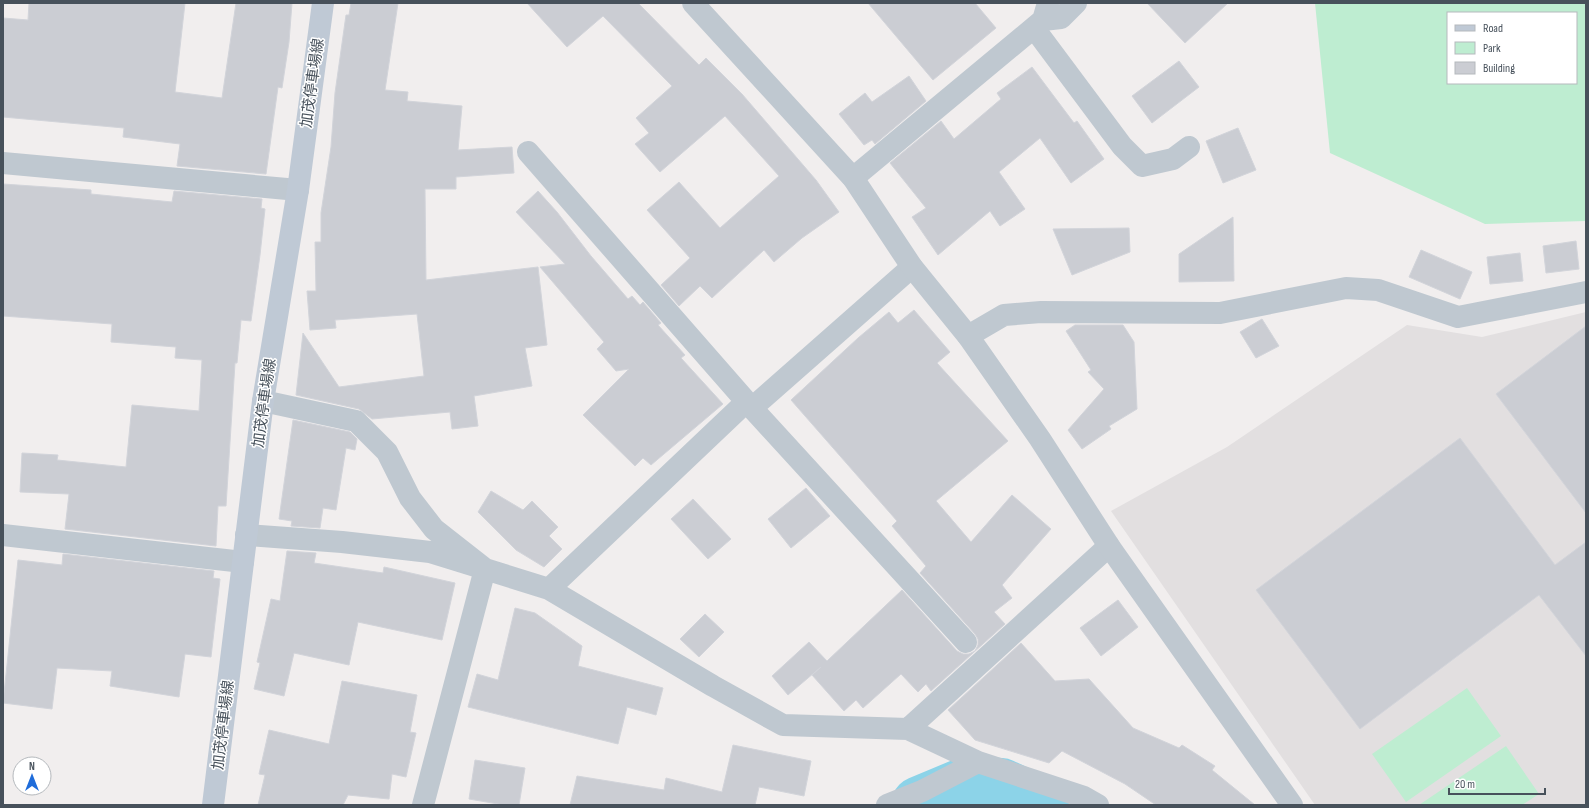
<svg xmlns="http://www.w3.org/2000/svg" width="1589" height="808" font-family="'Sofia Sans Condensed','Noto Sans JP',sans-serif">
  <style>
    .education { fill: #e2dfe0 }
    .green { fill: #beedd1; fill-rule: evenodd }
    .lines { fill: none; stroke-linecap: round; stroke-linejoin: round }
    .river { stroke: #8cd3e8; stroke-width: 58 }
    .building { fill: #cbcdd3; stroke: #d2d4da }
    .minor { stroke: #bfc8d0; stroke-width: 22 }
    .tertiary { stroke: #bfc8d0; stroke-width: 22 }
    .secondary { stroke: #bfc9d5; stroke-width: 22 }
    .labels { text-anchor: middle; stroke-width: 3; stroke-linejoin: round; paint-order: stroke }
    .street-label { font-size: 15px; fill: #47515b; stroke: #fff }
  </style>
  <rect width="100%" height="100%" fill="#f1eeee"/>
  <path class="education" d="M1586 312V805H1315L1111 511 1227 447 1407 325 1482 337Z"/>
  <path class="green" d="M1315 3H1586V221L1485 224 1330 153ZM1448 13H1576V83H1448Z
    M1467 688 1501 736 1406 802 1372 754Z
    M1506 746 1539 794 1522 805H1419Z"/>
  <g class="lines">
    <path class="river" d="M920 805 968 785 1001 787 1040 805"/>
  </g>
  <path class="building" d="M29 3H185L175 92 222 98 236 3H292L289 42 282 88 278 87 266 174 177 166 180 144 123 137 124 128 3 117V18L28 20Z
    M351 3H398L385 90 408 92 407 101 462 106 458 150 512 147 514 173 456 177V189H425L426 280 538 267 547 345 525 348 532 386 474 396 478 426 452 429 450 412 372 419 359 409 296 395 303 333 339 387 424 376 417 314 335 320 336 328 310 330 307 291H316L315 242H321V213L331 147 335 93 346 15H349Z
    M527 3H638L699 65 706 58 742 94 816 180 839 212 802 238 774 262 764 250 712 298 700 286 679 306 661 285 690 258 647 210 679 182 720 228 779 176 725 116 660 172 635 144 649 133 636 118 672 86 603 16 567 47Z
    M868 3H975L996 28 933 80Z
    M1147 3H1228L1185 43Z
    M1179 61 1199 87 1152 123 1132 96Z
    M1032 67 1074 123 1077 121 1104 159 1071 183 1040 138 999 172 1025 209 1000 226 990 211 938 255 912 217 926 208 890 163 941 121 954 139 1001 99 997 93Z
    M909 76 926 101 875 144 872 140 864 145 839 114 865 93 872 102Z
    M1238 128 1256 170 1223 183 1206 141Z
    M3 184 91 190V194L172 202 174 191 262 199 261 208 265 209 260 255 251 321 241 320 237 363H235L226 506H218L216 546 65 529 69 494 20 492 22 453 58 455 57 460 126 467 132 405 199 411 202 360 175 358 176 347 111 342 112 324 3 316Z
    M538 191 557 212 591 256 628 299 632 296 640 305 643 302 661 323 658 325 685 355 681 358 723 404 651 465 643 458 635 466 583 415 629 369 616 371 597 349 604 342 540 267 565 264 516 212Z
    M1233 217 1234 281 1179 282V254Z
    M1129 228 1130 252 1072 275 1053 229Z
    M1576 241 1579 269 1546 273 1543 246Z
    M1421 250 1472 272 1460 299 1409 277Z
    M1520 253 1523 281 1490 284 1487 257Z
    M914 310 950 352 937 363 1008 441 936 501 971 542 1012 495 1051 529 1002 585 1012 598 994 612 1005 624 931 691 926 684 918 692 901 674 863 708 856 700 844 711 812 675 821 667 788 695 772 676 809 642 827 661 902 590 957 651 963 654H969L975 651 978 645V639L975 634 920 573 926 566 892 526 897 521 791 400 858 338 889 312 898 323Z
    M1262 319 1279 346 1256 358 1240 332Z
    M1075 325H1123L1134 342 1137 409 1109 426 1111 429 1082 449 1068 430 1104 389 1088 372 1091 370 1066 331Z
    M1586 326V513L1496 394Z
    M293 420 350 432 357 439 355 450 346 448 336 510 323 508 320 528 291 526 292 521 279 519Z
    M1460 438 1555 565 1586 542V656L1539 595 1360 729 1256 590Z
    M806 488 830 516 791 548 768 519Z
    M491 491 523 510 532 501 558 527 549 536 562 549 544 567 516 550 478 512Z
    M693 499 731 539 708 559 671 519Z
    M287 551 316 553 314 563 383 573 384 567 455 583 442 640 358 622 349 665 294 653 284 696 254 689 260 663 257 662 271 599 280 601Z
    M63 554 214 571 213 578 220 579 211 657 185 654 179 697 110 686 112 671 57 668 52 709 3 703 18 560 62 565Z
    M1118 600 1138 627 1101 656 1080 628Z
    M515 608 535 613 582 646 578 666 663 688 656 715 627 707 618 744 468 707 477 674 498 680Z
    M705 614 724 632 699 657 680 639Z
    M1021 643 1055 681 1089 679 1133 728 1179 748 1182 745 1215 766 1212 770 1255 805H1156L1125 784 1062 751 1049 763 975 740 948 710Z
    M342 681 417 695 410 732 416 733 406 777 392 774 389 799 348 795 343 805H258L265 775 259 774 269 730 329 744Z
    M733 745 811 761 804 796 759 787 755 805H570L577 776 664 790 666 778 722 792Z
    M475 760 525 768 519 805H504L469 799Z"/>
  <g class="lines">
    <path class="minor" d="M1043 20 1061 18 1076 3
      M1034 28 1122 146 1142 166 1173 159 1189 147
      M528 152 752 408 966 642
      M3 163 298 190
      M853 178 1043 20 1048 3
      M968 336 1004 315 1041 312 1220 313 1346 288 1378 290 1458 317 1586 292
      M263 401 356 421 387 452 410 498 434 529 485 569 423 805
      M752 408 912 267
      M3 535 243 562
      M246 535 342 542 430 552 485 569 549 589 713 686 783 725 908 729 978 762 1084 797 1098 805
      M549 589 746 402
      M908 729 1109 546
      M887 805 922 791 978 762"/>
    <path class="tertiary" d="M693 3 853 178 912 267 968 336 1040 439 1109 546 1292 805"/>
    <path class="secondary" d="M213 805 263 401 298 190 323 3"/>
  </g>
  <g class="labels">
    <g class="street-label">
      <text transform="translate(312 83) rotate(-82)" y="5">加茂停車場線</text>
      <text transform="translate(264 403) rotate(-82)" y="5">加茂停車場線</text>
      <text transform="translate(223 725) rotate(-83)" y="5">加茂停車場線</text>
    </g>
  </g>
  <rect width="1589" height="808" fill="none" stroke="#47515b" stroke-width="8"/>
  <rect x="1447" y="12" width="130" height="72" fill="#ffffff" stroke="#b5b9bd"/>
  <rect x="1455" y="25" width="20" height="6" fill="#bfc9d5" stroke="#b5b9bd"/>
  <text x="1483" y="32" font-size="12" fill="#47515b">Road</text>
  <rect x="1455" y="42" width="20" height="12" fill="#beedd1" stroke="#b5b9bd"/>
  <text x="1483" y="52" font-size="12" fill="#47515b">Park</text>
  <rect x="1455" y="62" width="20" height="12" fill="#cbcdd3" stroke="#b5b9bd"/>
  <text x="1483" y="72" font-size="12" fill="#47515b">Building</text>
  <g transform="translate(32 776)"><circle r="19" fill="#ffffff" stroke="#b5b9bd"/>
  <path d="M0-3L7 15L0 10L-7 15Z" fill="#1f6cda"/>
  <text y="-6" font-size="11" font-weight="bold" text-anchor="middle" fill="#47515b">N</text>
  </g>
  <path d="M1449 788v6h96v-6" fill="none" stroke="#47515b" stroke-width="2"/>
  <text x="1455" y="788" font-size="12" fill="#47515b" stroke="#ffffff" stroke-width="3" paint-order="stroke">20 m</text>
</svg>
